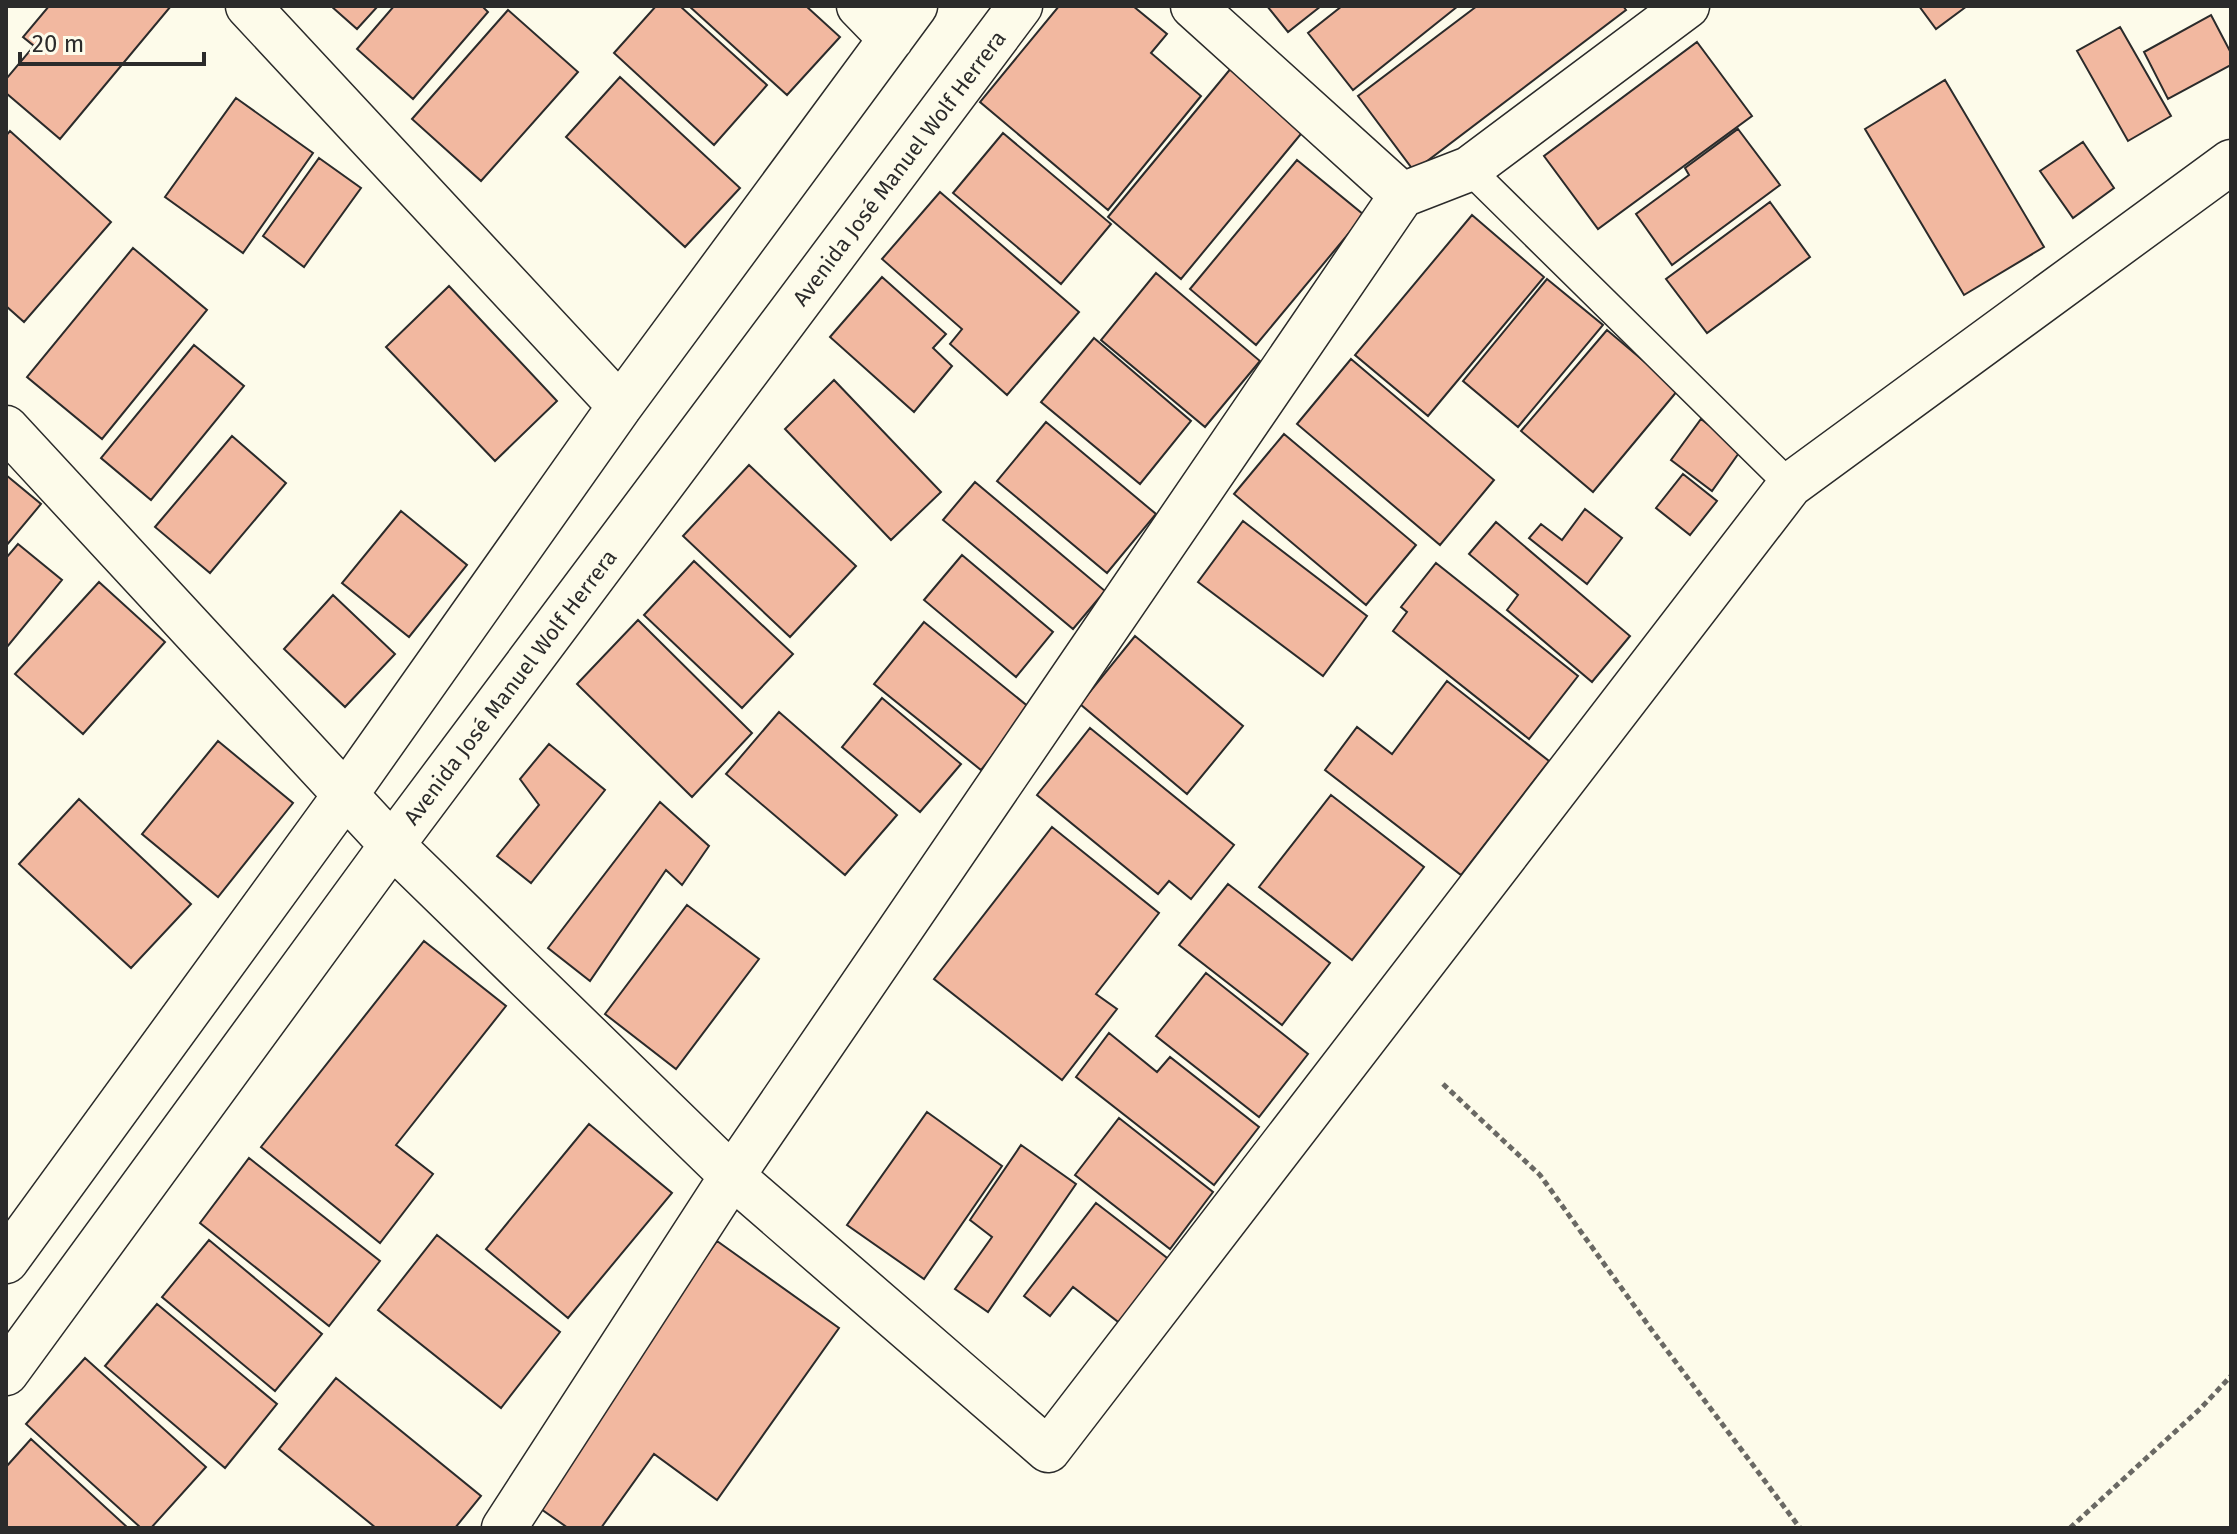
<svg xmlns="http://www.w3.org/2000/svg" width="2237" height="1534" font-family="'Fira Sans',sans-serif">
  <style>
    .building { fill: #f2b8a0; stroke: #2b2b2b; stroke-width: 2 }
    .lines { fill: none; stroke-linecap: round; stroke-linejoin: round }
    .lane-casing { stroke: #2b2b2b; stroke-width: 31 }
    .street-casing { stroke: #2b2b2b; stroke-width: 47 }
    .path { stroke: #6a6964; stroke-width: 5; stroke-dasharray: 6 4; stroke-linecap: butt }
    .lane { stroke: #fdfbea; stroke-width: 28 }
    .street { stroke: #fdfbea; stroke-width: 44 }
    .labels { text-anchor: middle; stroke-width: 6; stroke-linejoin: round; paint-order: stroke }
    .street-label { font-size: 22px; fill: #2b2b2b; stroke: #fdfbea }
  </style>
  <rect width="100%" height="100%" fill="#fdfbea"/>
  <path class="building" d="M49 6H171L60 139 6 93V79L34 46 23 37Z
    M331 6H378L357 29Z
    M394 6H482L488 12 413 99 357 49Z
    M656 6H680L767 85 714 145 614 53Z
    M689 6H806L840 37 787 95Z
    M1059 6H1133L1167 34 1151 53 1201 96 1108 210 980 102Z
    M1267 6H1321L1288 32Z
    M1342 6H1458L1353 90 1308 33Z
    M1477 6H1623L1626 10 1414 171 1358 96Z
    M1919 6H1967L1936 29Z
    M508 10 578 72 481 181 412 119Z
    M2211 15 2231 53V65L2168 99 2144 52Z
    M2120 27 2171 116 2128 141 2077 51Z
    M1697 42 1752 116 1598 229 1544 156Z
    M1232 67 1305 129 1181 279 1108 217Z
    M620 77 740 188 685 247 566 137Z
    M1945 80 2044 247 1964 295 1865 129Z
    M236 98 313 153 243 253 165 197Z
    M1738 129 1780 185 1672 265 1636 214 1689 175 1685 168Z
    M10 131 111 222 24 322 6 306V136Z
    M1003 133 1111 224 1061 284 953 193Z
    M2083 142 2114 188 2073 218 2040 171Z
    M319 158 361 188 304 267 263 236Z
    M1297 160 1364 215 1256 345 1190 289Z
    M940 192 1079 312 1007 395 950 344 962 329 882 259Z
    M1770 202 1810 257 1707 333 1666 279Z
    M1472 215 1544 277 1428 416 1355 355Z
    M133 248 207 310 102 439 27 377Z
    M1156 273 1260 361 1205 427 1101 340Z
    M882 277 946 334 933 348 952 366 914 412 830 337Z
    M1547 279 1603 325 1518 427 1463 381Z
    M449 286 557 401 495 461 386 347Z
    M1607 330 1678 390 1593 492 1521 431Z
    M1094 338 1191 421 1140 484 1041 402Z
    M194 345 244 386 151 500 101 458Z
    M1351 359 1494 480 1440 545 1297 424Z
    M834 380 941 492 891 540 785 429Z
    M1701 419 1741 450 1712 491 1671 460Z
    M1046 422 1156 514 1107 573 997 481Z
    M1284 434 1416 545 1366 605 1234 494Z
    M232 436 286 483 210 573 155 527Z
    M749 465 856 566 790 637 683 536Z
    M1683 474 1717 501 1690 535 1656 508Z
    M6 475 41 504 6 546Z
    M975 482 1105 591 1073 629 943 520Z
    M1585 509 1622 538 1587 584 1529 538 1541 524 1562 540Z
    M401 511 467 565 409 637 342 583Z
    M1243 521 1367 616 1323 676 1198 582Z
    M1496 522 1630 636 1592 682 1507 610 1518 595 1469 554Z
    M18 544 62 580 7 647 6 558Z
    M962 555 1053 632 1016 677 924 600Z
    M694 561 793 654 742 708 644 615Z
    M1436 563 1578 676 1529 739 1393 631 1407 612 1401 607Z
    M99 582 165 642 83 734 15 674Z
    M333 595 395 654 345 707 284 649Z
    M638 620 752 733 692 797 577 684Z
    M924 622 1030 708 981 770 874 684Z
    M1135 636 1243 726 1187 794 1080 704Z
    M1447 681 1549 761 1461 875 1325 770 1357 727 1392 754Z
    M882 698 961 764 920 812 842 747Z
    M779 712 897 815 845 875 726 774Z
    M1090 728 1234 845 1191 899 1169 881 1158 894 1037 795Z
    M218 741 293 803 218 897 142 834Z
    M549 744 605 790 531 883 497 856 539 805 520 779Z
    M1331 795 1424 867 1352 960 1259 887Z
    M79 799 191 904 131 968 19 864Z
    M660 802 709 846 682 885 666 870 590 981 548 948Z
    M1052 827 1159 913 1096 994 1117 1009 1062 1080 934 979Z
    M1228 884 1330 963 1282 1025 1179 945Z
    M687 905 759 959 676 1069 605 1014Z
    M424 941 506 1006 396 1145 433 1174 380 1243 261 1147Z
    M1206 973 1308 1054 1259 1117 1156 1036Z
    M1109 1033 1157 1072 1170 1057 1259 1127 1214 1185 1076 1077Z
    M927 1112 1002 1166 924 1279 847 1225Z
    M1119 1118 1213 1192 1170 1249 1075 1175Z
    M589 1124 672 1193 568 1318 486 1249Z
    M1021 1145 1076 1184 988 1312 955 1289 992 1237 970 1220Z
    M249 1158 380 1261 329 1326 200 1223Z
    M1096 1203 1184 1271 1135 1335 1073 1287 1050 1316 1024 1296Z
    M437 1235 560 1332 501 1408 378 1310Z
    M209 1240 322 1334 275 1391 162 1297Z
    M717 1241 839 1328 717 1500 654 1454 601 1528H568L531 1502Z
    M157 1304 277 1404 225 1468 105 1366Z
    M85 1358 206 1467 151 1528H141L26 1424Z
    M336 1378 481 1496 455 1528H376L279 1449Z
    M31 1439 128 1528H6V1467Z"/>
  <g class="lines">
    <g class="lane-casing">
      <path id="lane" d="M1469 169 1790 485"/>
    </g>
    <g class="street-casing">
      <path id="street" d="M248 6 620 406
        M859 6 891 39
        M1193 6 1402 195
        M6 428 392 845 732 1176 1048 1450 1790 485 2231 162
        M6 1261 346 794 620 406 915 6
        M6 1373 392 845 1020 6
        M504 1528 732 1176 1402 195 1469 169 1687 6"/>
    </g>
    <path class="path" d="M1443 1084 1540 1175 1651 1329 1800 1528
      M2070 1528 2200 1409 2231 1376"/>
    <use href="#lane" class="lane"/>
    <use href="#street" class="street"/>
  </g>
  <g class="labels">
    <g class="street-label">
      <text transform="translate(899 168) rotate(-53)" y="8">Avenida José Manuel Wolf Herrera</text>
      <text transform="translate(510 687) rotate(-53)" y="8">Avenida José Manuel Wolf Herrera</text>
    </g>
  </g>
  <rect width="2237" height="1534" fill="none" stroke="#2b2b2b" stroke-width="16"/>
  <path d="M20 52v12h184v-12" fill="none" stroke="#2b2b2b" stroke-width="4"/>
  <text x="32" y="52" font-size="24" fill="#2b2b2b" stroke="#fdfbea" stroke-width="6" paint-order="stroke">20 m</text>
</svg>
